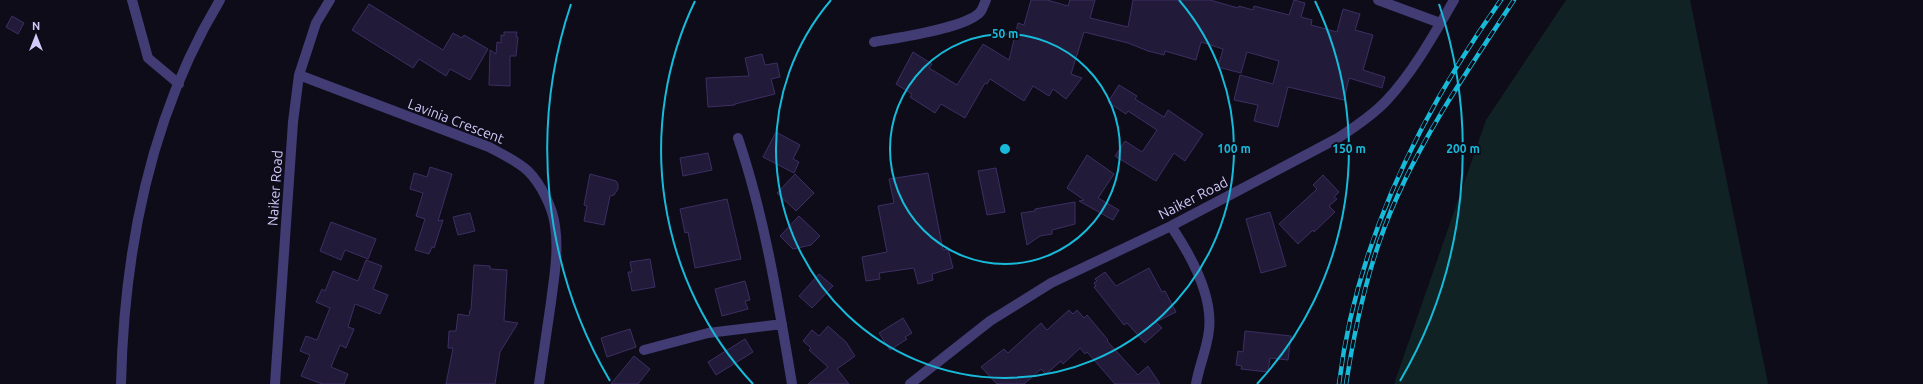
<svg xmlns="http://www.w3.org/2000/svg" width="1923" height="384" font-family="Ubuntu,sans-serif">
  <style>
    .green { fill: #102223 }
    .building { fill: #221a39; stroke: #3c2f62 }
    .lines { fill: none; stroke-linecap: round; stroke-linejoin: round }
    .minor { stroke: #413c74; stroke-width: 10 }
    .rail-casing { stroke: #17bbd9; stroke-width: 4.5 }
    .rail { stroke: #0f0c1a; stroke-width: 3; stroke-dasharray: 9; stroke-linecap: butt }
    .ring { fill: none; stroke: #17bbd9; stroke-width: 2 }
    .labels { text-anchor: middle; stroke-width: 4; stroke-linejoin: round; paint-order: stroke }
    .street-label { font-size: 14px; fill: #d2cafa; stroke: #0f0c1a }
    .centre { fill: #17bbd9; stroke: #0f0c1a; stroke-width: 2 }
    .ring-label { font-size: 12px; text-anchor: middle; font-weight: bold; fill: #17bbd9; stroke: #0f0c1a; stroke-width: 4; stroke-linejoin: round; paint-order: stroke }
  </style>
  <rect width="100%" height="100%" fill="#0f0c1a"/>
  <path class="green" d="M1566 0H1690L1768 384H1394L1486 120Z"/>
  <path class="building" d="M1031 0H1047L1068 6 1070 0H1095L1090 18 1128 27 1133 0H1210L1238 8 1239 6 1253 10 1254 6 1289 15 1294 0 1305 3 1301 17 1312 20 1311 25 1337 32 1343 9 1360 14 1355 30 1373 35 1363 70 1385 77 1382 88 1349 78 1344 100 1288 87 1278 127 1254 121 1258 105 1234 100 1240 75 1273 84 1279 61 1247 52 1241 73 1218 67 1223 49 1201 42 1196 60 1165 51 1164 55 1148 51 1128 43 1084 32 1071 74 1082 78 1066 99 1053 89 1049 96 1033 86 1024 101 990 79 987 84 985 83 965 118 941 104 935 113 910 97 912 94 896 84 913 52 932 64 929 68 957 85 983 44 1009 60 1018 23 1024 25Z
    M369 4 443 50 453 33 462 38 464 35 488 49 470 80 450 69 446 76 419 59 413 68 352 30Z
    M12 16 24 23 18 34 6 27Z
    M504 32H517L516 37H518L516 56H510V86L489 85 490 50 496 54 497 42 501 43V35L504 36Z
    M762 54 765 65 777 63 780 77 771 79 775 94 735 104V105L708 107 706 78 749 76 745 58Z
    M1119 85 1137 96 1135 99 1164 117 1168 110 1203 134 1185 161 1174 153 1156 181 1115 156 1125 141 1142 152 1157 130 1128 111 1126 114 1108 102Z
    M776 132 800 145 793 159 799 162 794 173 763 157Z
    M708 153 712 170 683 176 680 158Z
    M1087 155 1114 174 1098 198 1119 210 1113 220 1079 201 1084 200 1067 188Z
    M430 167 452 174 438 221 443 220 434 248 432 247 429 254 415 250 425 219 416 216 423 193 410 189 414 173 427 177Z
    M996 168 1005 212 987 215 978 171Z
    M928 173 943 250 948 249 953 268 932 274 933 280 918 284 914 268 879 273 880 279 866 281 862 257 887 252 878 206 894 203 889 179Z
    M590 174 616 181 618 184V189L614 195 610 196 604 225 584 221 587 206 584 205Z
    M795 174 814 193 796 211 777 193Z
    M1323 175 1339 192 1334 197 1337 199 1329 206 1335 212 1314 232 1313 230 1298 244 1279 224 1317 189 1313 185Z
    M727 199 741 259 695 268 688 232 685 233 680 209Z
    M1075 202V224L1052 230V234L1040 236 1027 245 1021 213 1035 211V209Z
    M1270 212 1286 266 1261 273 1246 219Z
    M470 213 475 231 458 235 453 217Z
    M799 216 820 236 811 245 793 249 780 236Z
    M331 222 376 239 368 259 345 250 341 260 320 251Z
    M650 259 655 287 632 291 628 272H632L630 262Z
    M366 260 382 266 373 289 388 295 380 314 355 304 348 327 354 329 346 348 340 345 331 367 348 374 344 384H322L301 376 310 355 300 351 306 336 317 340 330 308 316 302 322 289 325 291 333 271 358 281Z
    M474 265 490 266V269L507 270 504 321 518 323 500 352 495 384H446L453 348H448L449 331H456L458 314 469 316 470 310H471Z
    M1149 268 1162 292 1165 291 1176 312 1156 322 1162 328 1145 343 1127 323 1124 325 1094 287 1096 286 1094 283 1097 281 1095 279 1105 272 1116 286Z
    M819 274 833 286 812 308 799 296Z
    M745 281 750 300 745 301 748 309 722 316 715 289Z
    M1069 310 1073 314 1077 310 1084 318 1087 315 1108 340 1107 341 1138 375 1148 366 1160 384H1115L1087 352 1085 354 1080 348 1063 364 1061 361 1046 374 1041 369 1024 384H997L981 367 1004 349 1008 353 1041 323 1047 330Z
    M903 318 912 333 905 337 907 339 890 350 879 333Z
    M828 326 846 342 855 356 837 369 849 384H808L828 367 809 350 811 348 803 341 812 330 819 336Z
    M630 329 636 347 607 357 601 338Z
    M1245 331 1291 336 1288 360 1270 358 1268 372 1241 369 1242 366 1236 365 1238 351 1243 352Z
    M745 339 753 352 716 375 708 362Z
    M634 356 650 369 638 384H611Z"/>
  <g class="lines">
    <path class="minor" d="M132 0 148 58 179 84
      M1378 0 1440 23
      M874 42C896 38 969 28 981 11 983 8 984 4 986 0
      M299 75 489 147C502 154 517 161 528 171 541 184 553 208 555 226 559 251 554 278 551 302 547 329 543 357 539 384
      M738 138C765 218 778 301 792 384
      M1171 226C1190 254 1213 295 1209 330 1207 349 1199 366 1196 384
      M644 350 708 333 782 324
      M121 384C124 250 150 116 220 0
      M275 384 293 122 299 75 316 23 330 0
      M910 384 990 321 1051 283 1171 226 1338 138C1355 127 1373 115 1387 100 1414 71 1434 34 1454 0"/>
    <g class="rail-casing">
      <path id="rail" d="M1339 384C1356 243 1420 114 1501 0
        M1346 384C1356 320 1370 257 1397 197 1428 127 1472 64 1514 0"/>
    </g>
    <use href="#rail" class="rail"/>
  </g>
  <g class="ring">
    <circle cx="1005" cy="149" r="115"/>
    <path d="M1179 0A229 229 0 1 1 831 0"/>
    <path d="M753 384A344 344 0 0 1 695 1M1315 1A344 344 0 0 1 1257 384"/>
    <path d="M610 381A458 458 0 0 1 571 4M1439 4A458 458 0 0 1 1400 381"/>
  </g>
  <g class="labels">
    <g class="street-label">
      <text transform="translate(456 121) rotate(21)" y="5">Lavinia Crescent</text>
      <text transform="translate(275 188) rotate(-86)" y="5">Naiker Road</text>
      <text transform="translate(1193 198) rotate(-27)" y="5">Naiker Road</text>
    </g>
  </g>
  <circle cx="1005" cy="149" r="6" class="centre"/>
  <g class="ring-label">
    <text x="1005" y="38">50 m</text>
    <text x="1234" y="153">100 m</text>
    <text x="1349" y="153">150 m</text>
    <text x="1463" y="153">200 m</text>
  </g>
  <g transform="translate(36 36)" stroke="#0f0c1a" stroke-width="3" paint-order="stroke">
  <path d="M0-3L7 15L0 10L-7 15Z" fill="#d2cafa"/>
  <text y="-6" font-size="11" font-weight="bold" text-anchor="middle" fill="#d2cafa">N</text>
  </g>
</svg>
